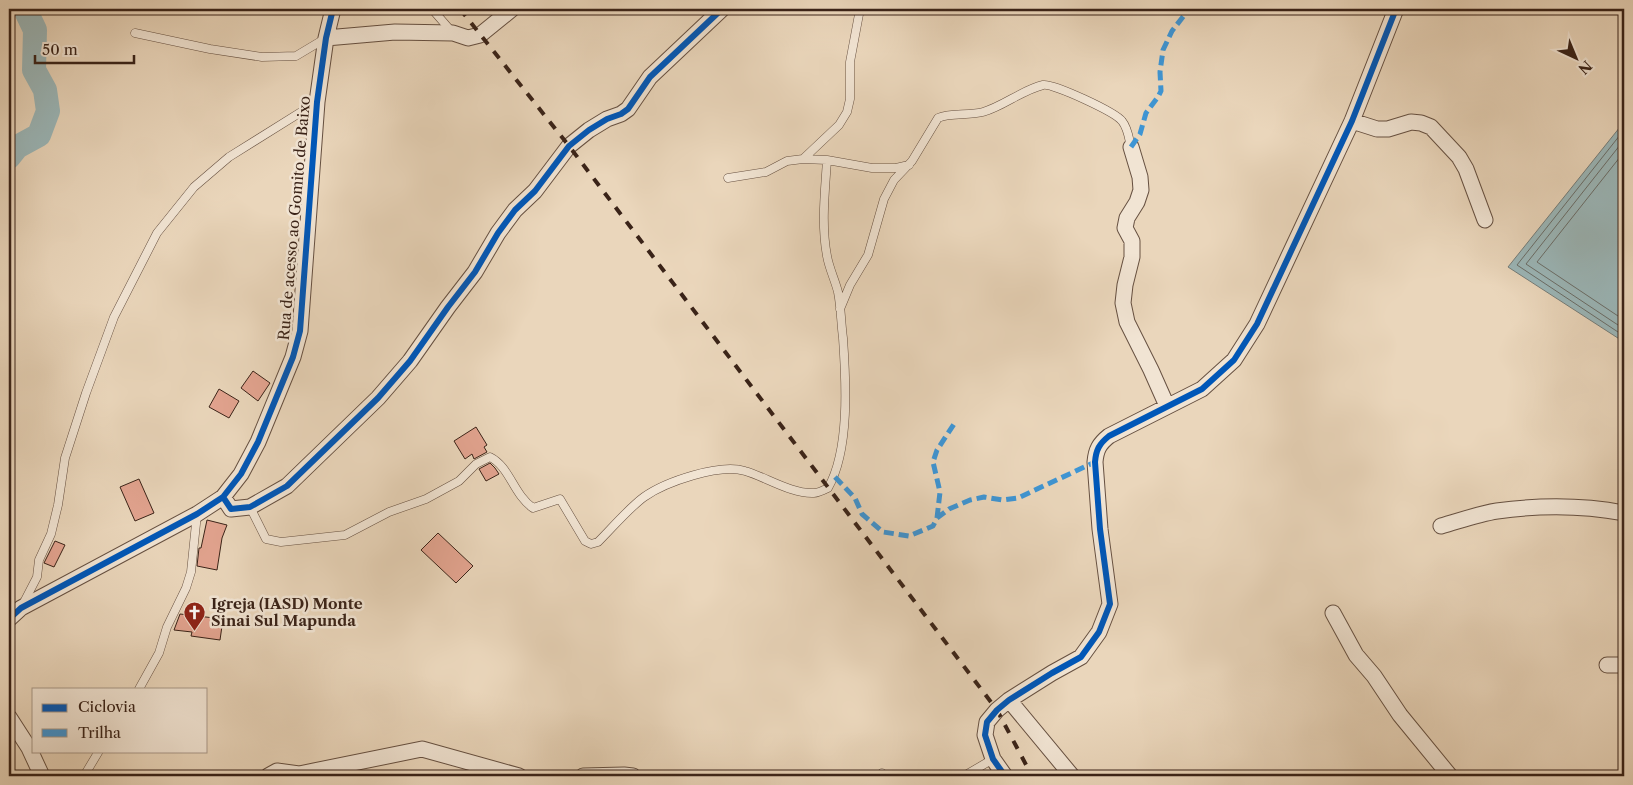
<svg xmlns="http://www.w3.org/2000/svg" width="1633" height="785" font-family="'Libre Caslon Text',serif">
<style>
.water{fill:#9bb7b9;stroke:#747c79}
.lines{fill:none;stroke-linecap:round;stroke-linejoin:round}
.shore{stroke:#6a6d68;stroke-width:1}
.river{stroke:#9bb7b9;stroke-width:24}
.building{fill:#e3a490;stroke:#3a2318}
.lane-casing{stroke:#665041;stroke-width:9}
.street-casing{stroke:#665041;stroke-width:17}
.lane{stroke:#f1e4d3;stroke-width:8}
.street{stroke:#f1e4d3;stroke-width:15}
.rail{stroke:#3a2318;stroke-width:4;stroke-dasharray:9 9;stroke-linecap:butt}
.quiet{stroke:#3e95d4;stroke-width:5;stroke-dasharray:10 5;stroke-linecap:butt}
.cycleway-casing{stroke:#f1e4d3;stroke-width:9}
.cycleway{stroke:#0057b8;stroke-width:6}
.labels{text-anchor:middle;dominant-baseline:central;stroke-width:5;stroke-linejoin:round;paint-order:stroke}
.street-label{font-size:15px;fill:#3a2318;stroke:#f1e4d3}
.poi-label{font-size:15px;font-weight:bold;fill:#3a2318;stroke:#f1e4d3;text-anchor:start}
</style>
<rect width="100%" height="100%" fill="#ead6bb"/>
<filter id="stains"><feTurbulence type="fractalNoise" baseFrequency=".004" numOctaves="4"/><feColorMatrix values="0 0 0 0 .2 0 0 0 0 .09 0 0 0 0 .02 0 0 0 .5 -.17"/></filter>
<radialGradient id="worn" r=".72"><stop offset=".6" stop-color="#630" stop-opacity="0"/><stop offset="1" stop-color="#630" stop-opacity=".3"/></radialGradient>
<path class="water" d="M 1624,122 L 1624,342 L 1508,267 Z"/>
<g class="lines">
<path class="shore" d="M 1624,130 L 1517,265 L 1624,336
M 1624,140 L 1526,264 L 1624,329
M 1624,152 L 1537,262 L 1624,320"/>
<path class="river" d="M 9,157 L 17,147 L 39,135 L 48,111 L 45,90 L 34,70 L 35,30 L 25,9"/>
</g>
<path class="building" d="M 253,371 L 270,383 L 258,401 L 241,388 Z
M 219,389 L 239,401 L 229,418 L 209,407 Z
M 476,427 L 487,445 L 484,447 L 487,452 L 474,459 L 472,454 L 465,459 L 454,441 Z
M 490,463 L 495,468 L 499,474 L 486,481 L 479,469 Z
M 139,479 L 154,513 L 135,521 L 120,487 Z
M 207,520 L 227,525 L 222,538 L 217,570 L 197,566 L 199,548 L 201,548 Z
M 438,533 L 473,566 L 456,583 L 421,550 Z
M 55,541 L 65,545 L 54,567 L 44,563 Z
M 180,614 L 223,619 L 220,640 L 191,636 L 192,632 L 174,630 Z"/>
<g class="lines">
<defs>
<path id="lane" d="M 432,9 L 452,32
M 135,33 L 210,49 L 262,57 L 296,56 L 326,38
M 803,159 L 839,125 L 847,112 L 850,99 L 850,62 L 860,9
M 728,178 L 766,172 L 787,161 L 803,159 L 827,160 L 872,168 L 896,168 L 909,165
M 840,309 L 850,285 L 868,255 L 884,199 L 894,180 L 912,161 L 938,118 C 951,112 968,116 983,112 C 1004,106 1022,90 1043,85 C 1053,83 1115,112 1122,121 C 1128,128 1129,139 1131,147
M 250,507 L 266,539 L 281,542 L 345,535 L 389,512 L 426,499 L 459,481 L 476,464 L 490,457 C 510,467 513,494 533,508 L 560,499 L 585,541 L 591,544 L 598,542 C 612,528 629,508 644,497 C 665,482 720,463 745,471 C 766,477 791,494 814,493 C 818,493 824,490 828,488 C 850,450 846,381 843,338 C 841,323 841,307 838,292 C 835,280 829,268 827,256 C 821,224 825,192 827,160
M 23,604 L 37,577 L 39,560 L 51,534 L 58,505 L 65,458 L 86,393 L 114,317 L 157,233 L 194,187 L 229,157 L 317,102
M 139,689 L 159,653 L 167,627 L 186,588 L 191,572 L 197,514
M 882,773 L 886,776
M 84,776 L 99,751
M 964,776 L 993,759"/>
<path id="street" d="M 326,38 L 395,32 L 453,33 L 468,38 L 480,35 L 512,9
M 1352,121 L 1377,129 L 1388,129 L 1411,122 L 1421,123 L 1431,127 L 1459,157 L 1466,169 L 1485,220
M 1131,147 L 1140,177 L 1141,190 L 1137,202 L 1127,218 L 1125,228 L 1132,241 L 1132,257 L 1125,285 L 1123,303 L 1127,322 L 1151,370 L 1167,406
M 223,497 L 231,509 L 250,507 L 287,486 L 378,398 L 410,361 L 448,307 L 475,272 L 498,233 L 515,210 L 535,191 L 569,146 L 589,130 L 607,119 L 621,114 L 628,109 L 650,77 L 722,9
M 1441,526 C 1459,521 1478,514 1497,511 C 1540,505 1582,505 1624,513
M 1333,613 L 1356,655 L 1374,676 L 1400,715 L 1450,776
M 9,619 L 21,608 L 197,514 L 223,497 L 241,474 L 258,442 L 293,357 L 300,331 L 317,102 L 326,38 L 333,9
M 1607,665 L 1624,665
M 1009,700 L 1072,776
M 9,717 L 29,748 L 42,776
M 268,776 L 277,771 L 299,774 L 422,749 L 519,776
M 583,776 L 624,775 L 633,776
M 1005,776 L 993,759 L 985,735 L 987,722 L 997,710 L 1009,700 L 1052,673 L 1081,657 L 1099,632 L 1110,604 L 1100,529 L 1095,462 C 1096,450 1099,444 1109,436 L 1202,389 L 1234,360 L 1257,324 L 1352,121 L 1396,9"/>
</defs>
<use href="#lane" class="lane-casing"/>
<use href="#street" class="street-casing"/>
<use href="#lane" class="lane"/>
<use href="#street" class="street"/>
<path class="rail" d="M 460,9 L 569,146 L 997,710 L 1032,776"/>
<path class="quiet" d="M 1131,147 L 1140,134 L 1146,113 L 1158,97 L 1161,91 L 1160,72 L 1163,50 L 1172,31 L 1189,9
M 835,477 L 855,498 L 862,514 L 883,532 L 909,536 L 933,526 L 937,518 L 949,509 L 970,500 L 984,497 L 1003,500 L 1018,498 L 1095,462
M 937,518 L 940,492 L 933,462 L 937,450 L 956,421"/>
<defs>
<path id="cycleway" d="M 223,497 L 231,509 L 250,507 L 287,486 L 378,398 L 410,361 L 448,307 L 475,272 L 498,233 L 515,210 L 535,191 L 569,146 L 589,130 L 607,119 L 621,114 L 628,109 L 650,77 L 722,9
M 9,619 L 21,608 L 197,514 L 223,497 L 241,474 L 258,442 L 293,357 L 300,331 L 317,102 L 326,38 L 333,9
M 1005,776 L 993,759 L 985,735 L 987,722 L 997,710 L 1009,700 L 1052,673 L 1081,657 L 1099,632 L 1110,604 L 1100,529 L 1095,462 C 1096,450 1099,444 1109,436 L 1202,389 L 1234,360 L 1257,324 L 1352,121 L 1396,9"/>
</defs>
<use href="#cycleway" class="cycleway-casing"/>
<use href="#cycleway" class="cycleway"/>
</g>
<defs>
<symbol id="church-pin" viewBox="-11 -11 22 30"><path d="M0 17L-7.5 6A9.5 9.5 0 1 1 7.5 6Z" fill="#8f2418" stroke="#f1e4d3"/><path d="M-1.2-6h2.4v3.5h3.3v2.4h-3.3V6h-2.4V-.1h-3.3v-2.4h3.3Z" fill="#fff"/></symbol>
</defs>
<g fill-rule="evenodd">
<use href="#church-pin" x="182" y="600" width="25" height="34"/>
</g>
<g class="labels">
<g class="street-label">
<text transform="translate(294 218) rotate(-85)">Rua de acesso ao Gomito de Baixo</text>
</g>
<g class="poi-label">
<text x="211" y="603">Igreja (IASD) Monte<tspan x="211" dy="17">Sinai Sul Mapunda</tspan></text>
</g>
</g>
<rect width="1633" height="785" fill="none" stroke="#ead6bb" stroke-width="30"/>
<rect x="10" y="10" width="1613" height="765" fill="none" stroke="#3a2318" stroke-width="2.5"/>
<rect x="15" y="15" width="1603" height="755" fill="none" stroke="#3a2318"/>
<rect x="32" y="688" width="175" height="65" fill="#f1e4d3" stroke="#a89788"/>
<rect x="42" y="704" width="25" height="8" fill="#0057b8" stroke="#a89788"/>
<text x="78" y="712" font-size="15" fill="#3a2318">Ciclovia</text>
<rect x="42" y="729" width="25" height="8" fill="#3e95d4" stroke="#a89788"/>
<text x="78" y="738" font-size="15" fill="#3a2318">Trilha</text>
<g transform="translate(1576 58) rotate(136)" stroke="#f1e4d3" stroke-width="4" paint-order="stroke">
<path d="M0-4L9 19L0 12L-9 19Z" fill="#3a2318"/>
<text y="-8" font-size="14" font-weight="bold" text-anchor="middle" fill="#3a2318">N</text>
</g>
<path d="M35 55v8h99v-8" fill="none" stroke="#3a2318" stroke-width="2.5"/>
<text x="42" y="55" font-size="15" fill="#3a2318" stroke="#f1e4d3" stroke-width="4" paint-order="stroke">50 m</text>
<rect width="100%" height="100%" filter="url(#stains)"/>
<rect width="100%" height="100%" fill="url(#worn)"/>
</svg>
